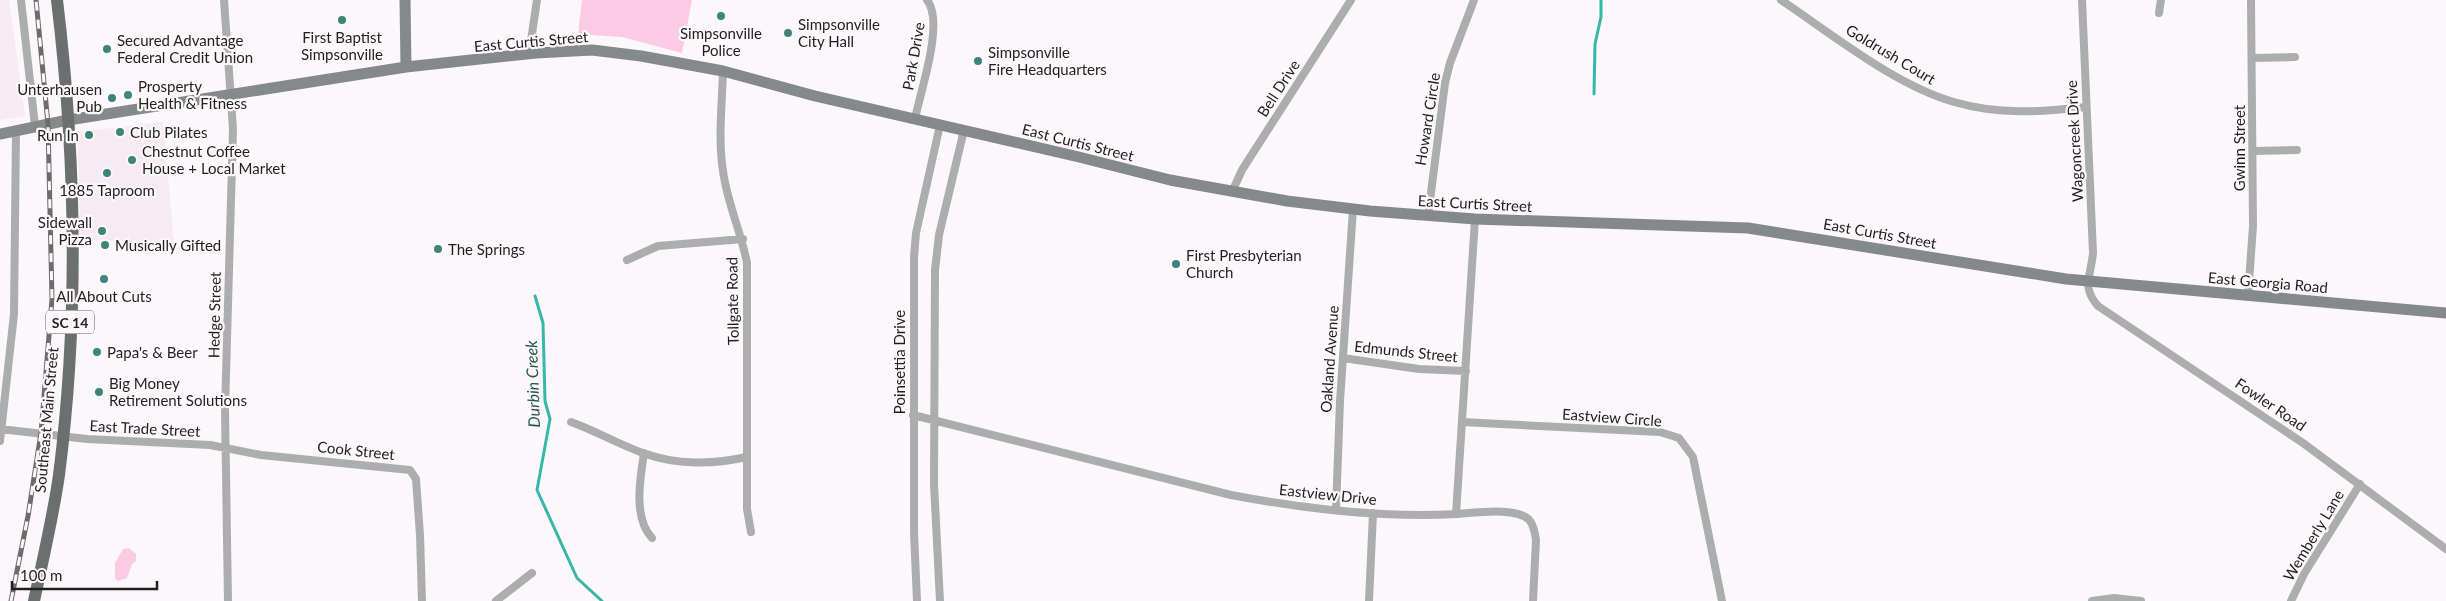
<svg xmlns="http://www.w3.org/2000/svg" width="2446" height="601" font-family="Lato,sans-serif">
<style>
.built{fill:#f7eaf1}
.green{fill:#fbcae7}
.lines{fill:none;stroke-linecap:round;stroke-linejoin:round}
.stream{stroke:#36b7aa;stroke-width:3}
.street{stroke:#abaead;stroke-width:8}
.secondary{stroke:#858989;stroke-width:11}
.primary{stroke:#6b706f;stroke-width:12}
.rail-casing{stroke:#6e6b6c;stroke-width:5}
.rail{stroke:#fcf7fa;stroke-width:3;stroke-dasharray:9;stroke-linecap:butt}
.poi-dot{fill:#3e847c;stroke:#fcf7fa;stroke-width:2}
.labels{text-anchor:middle;dominant-baseline:central;stroke-width:4.5;stroke-linejoin:round;paint-order:stroke}
.shield{fill:#fcf7fa;stroke:#625f61;stroke-width:1}
.shield-label{font-size:14px;font-weight:bold;fill:#201e1f}
.poi-label{font-size:15px;fill:#201e1f;stroke:#fcf7fa;text-anchor:start}
.street-label{font-size:15px;fill:#201e1f;stroke:#fcf7fa}
.water-label{font-size:16px;font-style:italic;fill:#20544e;stroke:#fcf7fa}
</style>
<rect width="100%" height="100%" fill="#fcf7fa"/>
<path class="built" d="M 0,0 L 9,0 L 25,116 L 0,120 Z
M 163,122 L 175,254 L 135,254 L 135,241 L 80,240 L 78,132 Z"/>
<path class="green" d="M 582,0 L 692,0 L 682,53 L 622,37 L 578,34 Z
M 129,548 L 136,554 L 136,561 L 132,564 L 127,578 L 118,581 L 115,579 L 115,563 L 123,549 Z"/>
<g class="lines">
<path class="stream" d="M 1594,94 L 1595,44 L 1601,17 L 1601,0
M 535,296 L 543,323 L 545,401 L 550,419 L 537,490 L 577,578 L 602,601"/>
<path class="street" d="M 21,0 L 35,126
M 224,0 L 233,129 L 225,410 L 228,601
M 1781,0 C 1833,35 1895,85 1954,102 C 1998,115 2042,112 2086,107
M 2082,0 L 2093,253 C 2091,276 2081,287 2098,306 L 2303,443 L 2446,549
M 2159,13 L 2161,0
M 529,54 L 537,0
M 2253,58 L 2295,57
M 723,71 C 722,104 718,139 723,171 C 727,202 741,232 747,263 L 747,509 L 751,532
M 915,119 C 920,92 945,22 927,0
M 2253,151 L 2297,150
M 1232,192 L 1242,170 L 1351,0
M 1428,216 L 1445,83 L 1450,63 L 1474,0
M 627,260 L 658,246 L 743,239
M 2248,296 L 2253,226 L 2251,0
M 1343,358 L 1419,369 L 1466,371
M 913,415 L 1231,495 C 1305,509 1381,518 1456,514 L 1475,219
M 571,422 C 596,431 618,444 643,453 C 676,465 713,465 746,457
M 1462,422 L 1660,432 L 1679,438 L 1693,457 L 1722,601
M 0,429 L 87,439 L 210,445 L 261,455 L 410,470 L 416,479 L 420,535 L 422,601
M 0,441 L 14,314 L 16,131
M 644,453 C 640,479 633,518 652,538
M 1336,510 L 1340,401 L 1353,209
M 1456,514 C 1473,513 1519,506 1530,521 C 1534,526 1535,533 1536,540 L 1533,601
M 496,601 L 532,573
M 917,601 L 914,533 L 914,257 L 916,233 L 940,125
M 940,601 L 934,484 L 935,270 L 939,235 L 964,130
M 1369,601 L 1373,513
M 2092,601 L 2114,598 L 2141,601
M 2291,601 L 2304,574 L 2360,484"/>
<path class="secondary" d="M 405,0 L 406,67
M 0,134 L 68,120 L 406,67 L 536,53 L 592,50 L 641,56 L 723,71 L 815,96 L 1079,157 L 1170,180 L 1287,201 L 1370,211 L 1475,219 L 1748,228 L 2066,279 L 2446,313"/>
<path class="primary" d="M 34,601 C 43,559 53,517 59,475 C 79,318 76,157 57,0"/>
<defs>
<path id="rail" d="M 11,601 L 28,516 L 41,433 L 52,299 L 48,124 L 36,0"/>
</defs>
<use href="#rail" class="rail-casing"/>
<use href="#rail" class="rail"/>
</g>
<g class="poi-dot">
<circle cx="721" cy="16" r="5"/>
<circle cx="342" cy="20" r="5"/>
<circle cx="788" cy="33" r="5"/>
<circle cx="107" cy="49" r="5"/>
<circle cx="978" cy="61" r="5"/>
<circle cx="128" cy="95" r="5"/>
<circle cx="112" cy="98" r="5"/>
<circle cx="120" cy="132" r="5"/>
<circle cx="89" cy="135" r="5"/>
<circle cx="132" cy="160" r="5"/>
<circle cx="107" cy="173" r="5"/>
<circle cx="102" cy="231" r="5"/>
<circle cx="105" cy="245" r="5"/>
<circle cx="438" cy="249" r="5"/>
<circle cx="1176" cy="264" r="5"/>
<circle cx="104" cy="279" r="5"/>
<circle cx="97" cy="352" r="5"/>
<circle cx="99" cy="392" r="5"/>
</g>
<g class="labels">
<rect class="shield" x="46" y="310.5" width="48" height="23" rx="4"/>
<g class="shield-label">
<text x="70" y="322">SC 14</text>
</g>
<g class="poi-label">
<text x="798" y="24">Simpsonville<tspan x="798" dy="17">City Hall</tspan></text>
<text x="721" y="33" text-anchor="middle">Simpsonville<tspan x="721" dy="17">Police</tspan></text>
<text x="342" y="37" text-anchor="middle">First Baptist<tspan x="342" dy="17">Simpsonville</tspan></text>
<text x="117" y="40">Secured Advantage<tspan x="117" dy="17">Federal Credit Union</tspan></text>
<text x="988" y="52">Simpsonville<tspan x="988" dy="17">Fire Headquarters</tspan></text>
<text x="138" y="86">Prosperty<tspan x="138" dy="17">Health &amp; Fitness</tspan></text>
<text x="102" y="89" text-anchor="end">Unterhausen<tspan x="102" dy="17">Pub</tspan></text>
<text x="130" y="132">Club Pilates</text>
<text x="79" y="135" text-anchor="end">Run In</text>
<text x="142" y="151">Chestnut Coffee<tspan x="142" dy="17">House + Local Market</tspan></text>
<text x="107" y="190" text-anchor="middle">1885 Taproom</text>
<text x="92" y="222" text-anchor="end">Sidewall<tspan x="92" dy="17">Pizza</tspan></text>
<text x="115" y="245">Musically Gifted</text>
<text x="448" y="249">The Springs</text>
<text x="1186" y="255">First Presbyterian<tspan x="1186" dy="17">Church</tspan></text>
<text x="104" y="296" text-anchor="middle">All About Cuts</text>
<text x="107" y="352">Papa's &amp; Beer</text>
<text x="109" y="383">Big Money<tspan x="109" dy="17">Retirement Solutions</tspan></text>
</g>
<g class="street-label">
<text transform="translate(531 41) rotate(-5)">East Curtis Street</text>
<text transform="translate(1891 54) rotate(31)">Goldrush Court</text>
<text transform="translate(913 56) rotate(-80)">Park Drive</text>
<text transform="translate(1278 88) rotate(-57)">Bell Drive</text>
<text transform="translate(1427 119) rotate(-81)">Howard Circle</text>
<text transform="translate(2074 141) rotate(-93)">Wagoncreek Drive</text>
<text transform="translate(1078 142) rotate(14)">East Curtis Street</text>
<text transform="translate(2239 148) rotate(-90)">Gwinn Street</text>
<text transform="translate(1475 203) rotate(3)">East Curtis Street</text>
<text transform="translate(1880 233) rotate(10)">East Curtis Street</text>
<text transform="translate(2268 282) rotate(5)">East Georgia Road</text>
<text transform="translate(732 301) rotate(-91)">Tollgate Road</text>
<text transform="translate(214 315) rotate(-89)">Hedge Street</text>
<text transform="translate(1406 351) rotate(6)">Edmunds Street</text>
<text transform="translate(1329 359) rotate(-86)">Oakland Avenue</text>
<text transform="translate(899 362) rotate(-90)">Poinsettia Drive</text>
<text transform="translate(2271 404) rotate(34)">Fowler Road</text>
<text transform="translate(1612 417) rotate(4)">Eastview Circle</text>
<text transform="translate(46 420) rotate(-85)">Southeast Main Street</text>
<text transform="translate(145 428) rotate(3)">East Trade Street</text>
<text transform="translate(356 450) rotate(6)">Cook Street</text>
<text transform="translate(1328 494) rotate(6)">Eastview Drive</text>
<text transform="translate(2313 535) rotate(-59)">Wemberly Lane</text>
</g>
<g class="water-label">
<text transform="translate(532 384) rotate(-92)">Durbin Creek</text>
</g>
</g>
<path d="M12 581v8h145v-8" fill="none" stroke="#201e1f" stroke-width="2.5"/>
<text x="20" y="581" font-size="15" fill="#201e1f" stroke="#fcf7fa" stroke-width="4" paint-order="stroke">100 m</text>
</svg>
